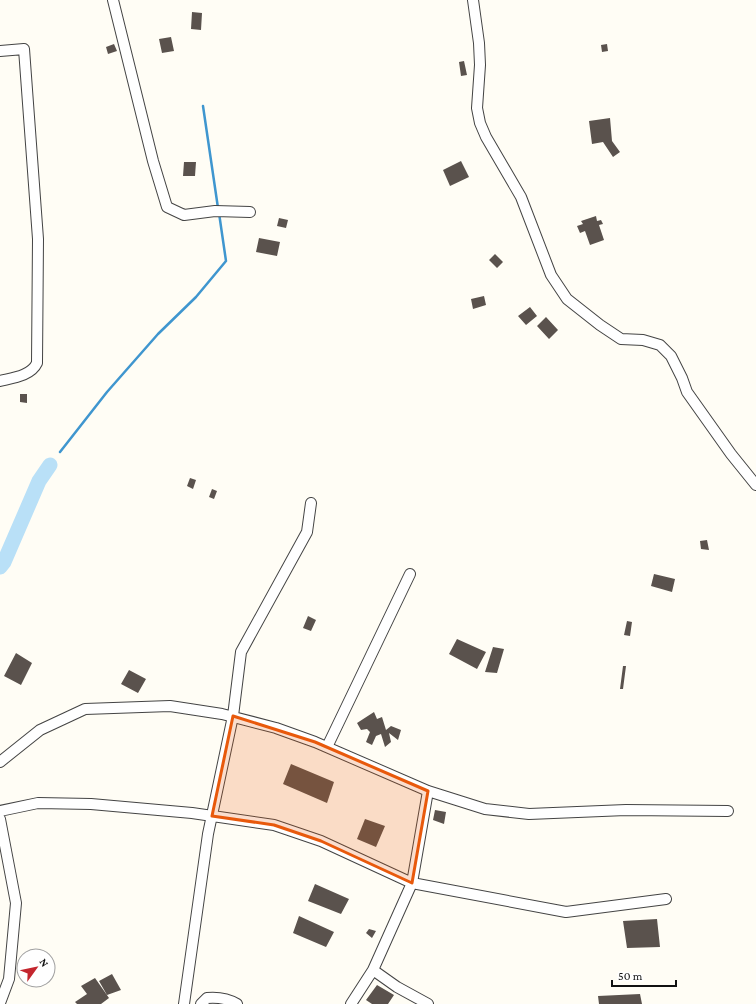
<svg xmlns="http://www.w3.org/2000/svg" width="756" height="1004" font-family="'Crimson Pro',serif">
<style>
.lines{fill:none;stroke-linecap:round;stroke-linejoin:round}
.stream{stroke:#3f96cf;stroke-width:2.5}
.river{stroke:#b9e0f7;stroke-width:15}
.building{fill:#5a524d}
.street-casing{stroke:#444;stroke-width:12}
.street{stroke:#fff;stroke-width:10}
.marked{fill:#e8590c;fill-opacity:0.2;stroke:#e8590c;stroke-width:3;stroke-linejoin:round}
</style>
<rect width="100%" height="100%" fill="#fffdf5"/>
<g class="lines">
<path class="stream" d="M 203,106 L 218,208
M 60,452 L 107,392 L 158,334 L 196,297 L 226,261 L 219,213"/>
<path class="river" d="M 0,567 L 4,562 L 39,481 L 50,465"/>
</g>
<path class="building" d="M 192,12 L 202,13 L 201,30 L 191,29 Z
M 171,37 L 174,51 L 162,53 L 159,39 Z
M 114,44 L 117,51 L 108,54 L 106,47 Z
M 607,44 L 608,51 L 602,52 L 601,45 Z
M 464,61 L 467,75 L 461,76 L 459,62 Z
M 610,118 L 612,141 L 620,152 L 613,157 L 603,142 L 592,144 L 589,121 Z
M 461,161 L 469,177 L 450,186 L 443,170 Z
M 184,162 L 196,162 L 195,176 L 183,176 Z
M 596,216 L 597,221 L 601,220 L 603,224 L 599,225 L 604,240 L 590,245 L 585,231 L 580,233 L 577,226 L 583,224 L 581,221 Z
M 279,218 L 288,220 L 286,228 L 277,226 Z
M 259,238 L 280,242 L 277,256 L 256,252 Z
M 495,254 L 503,262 L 497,268 L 489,260 Z
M 484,296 L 486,305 L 473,309 L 471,299 Z
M 530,307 L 537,316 L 526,325 L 518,316 Z
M 546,317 L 558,330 L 549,339 L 537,326 Z
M 20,394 L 27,394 L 27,403 L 20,402 Z
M 190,478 L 196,480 L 193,489 L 187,486 Z
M 212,489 L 217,491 L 214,499 L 209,497 Z
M 707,540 L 709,550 L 701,549 L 700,541 Z
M 654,574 L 675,579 L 672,592 L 651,586 Z
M 308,616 L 316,620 L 311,631 L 303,628 Z
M 627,621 L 632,622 L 630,636 L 624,635 Z
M 457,639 L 486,652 L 477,669 L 449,654 Z
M 493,647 L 504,649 L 497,673 L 485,672 Z
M 16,653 L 32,663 L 21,685 L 4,676 Z
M 623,666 L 626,666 L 623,689 L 620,689 Z
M 129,670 L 146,679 L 138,693 L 121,684 Z
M 374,712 L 377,719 L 382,717 L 386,730 L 391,726 L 401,730 L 398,740 L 389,733 L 391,742 L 385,747 L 381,734 L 376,736 L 372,745 L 366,742 L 370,732 L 367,729 L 361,730 L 357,723 Z
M 291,764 L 334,782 L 327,803 L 283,784 Z
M 435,810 L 446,812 L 444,824 L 433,820 Z
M 365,819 L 385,826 L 376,847 L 357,839 Z
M 315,884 L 349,899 L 341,914 L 308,901 Z
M 299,916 L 334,932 L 326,947 L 293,933 Z
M 657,919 L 660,947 L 627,948 L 623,921 Z
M 369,929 L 376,931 L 372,938 L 366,933 Z
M 112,974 L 121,990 L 107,995 L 99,981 Z
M 95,978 L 109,998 L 101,1004 L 77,1004 L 75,1002 L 87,994 L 81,986 Z
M 377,985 L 394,995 L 388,1004 L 372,1004 L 366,1000 Z
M 640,994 L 642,1004 L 599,1004 L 598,996 Z"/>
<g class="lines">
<defs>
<path id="street" d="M 113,0 L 153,161 L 167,207 L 184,215 L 215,211 L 250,212
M 473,0 L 479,43 L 480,65 L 477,108 L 480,123 L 486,137 L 521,197 L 551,275 L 567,299 L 600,325 L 621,339 L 643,340 L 660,345 L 671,356 L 682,378 L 687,392 L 731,454 L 756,485
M 0,51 L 24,49 L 38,239 L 37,363 C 31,376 12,378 0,381
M 327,747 L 410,574
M 0,762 L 40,730 L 85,709 L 170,706 L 222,714 L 276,728 L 315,742 L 428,791 L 485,809 L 529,814 L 626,810 L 728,811
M 0,811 L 38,803 L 91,804 L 192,813 L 274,825 L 321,841 L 412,883 L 566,912 L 666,899
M 0,819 L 16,903 L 9,979 L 0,1003
M 373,970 L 397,987 L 428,1004
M 184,1004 L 208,834 L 233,716 L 241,652 L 307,532 L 311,503
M 201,1004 L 207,998 C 218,997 227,998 237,1004
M 351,1004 L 373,970 L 412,883 L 428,791"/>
</defs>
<use href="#street" class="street-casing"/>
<use href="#street" class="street"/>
</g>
<path class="marked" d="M 233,716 L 315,742 L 428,791 L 412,883 L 321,841 L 274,825 L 212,816 Z"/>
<g transform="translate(36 968) rotate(57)"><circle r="19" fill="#ffffff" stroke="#a0a0a0"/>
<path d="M0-3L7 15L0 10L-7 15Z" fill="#c4262e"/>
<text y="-6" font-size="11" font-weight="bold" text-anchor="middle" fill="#111111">N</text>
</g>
<path d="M612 980v6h64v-6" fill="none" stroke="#111111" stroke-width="2"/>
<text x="618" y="980" font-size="12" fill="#111111" stroke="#ffffff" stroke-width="3" paint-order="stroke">50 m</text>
</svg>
